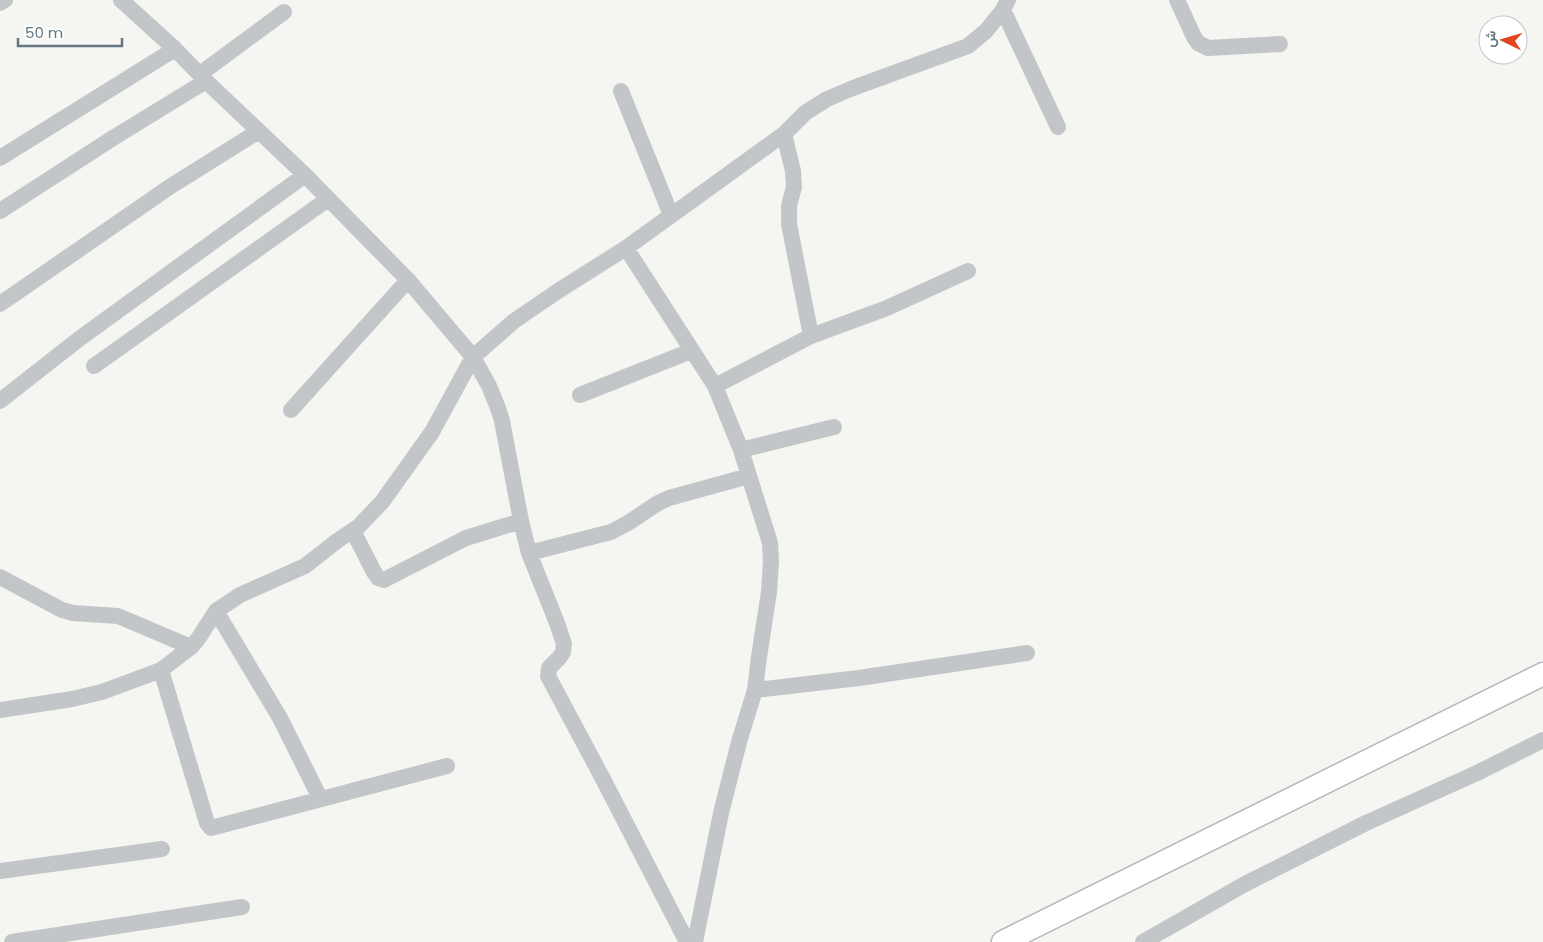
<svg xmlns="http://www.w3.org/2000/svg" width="1543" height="942" font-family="Poppins,Vazirmatn,sans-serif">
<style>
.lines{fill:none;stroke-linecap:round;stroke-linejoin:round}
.secondary-casing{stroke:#b4babe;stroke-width:25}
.street{stroke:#c2c6c9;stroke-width:16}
.secondary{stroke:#fff;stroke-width:22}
</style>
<rect width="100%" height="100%" fill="#f5f5f1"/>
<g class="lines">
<defs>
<path id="secondary" d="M 1003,942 L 1543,674"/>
</defs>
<use href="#secondary" class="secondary-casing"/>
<path class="street" d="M 121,0 L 175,49 L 206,81 L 305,175 L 408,280 L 473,357 L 489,386 L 498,408 L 502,421 L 521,521 L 529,553 L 557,623 L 564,644 L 563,652 L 559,658 L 549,668 L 548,676 L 603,779 L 687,942
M 1177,0 L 1194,37 L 1198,43 L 1208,48 L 1280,44
M 0,3 L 5,0
M 1003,10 L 1058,127
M 200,74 L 284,12
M 621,91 L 671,215
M 784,134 L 793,171 L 794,187 L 789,206 L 789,224 L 811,336
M 0,158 L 175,49
M 0,211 L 113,138 L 206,81
M 626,248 L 715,386 L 741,450 L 770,543 L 771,561 L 769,592 L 759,657 L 755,690 L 739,742 L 721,813 L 695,942
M 0,304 L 171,186 L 259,131
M 94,366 L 328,199
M 715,386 L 811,336 L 887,308 L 968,271
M 580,395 L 691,351
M 0,401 L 79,339 L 305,175
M 291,410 L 408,280
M 741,450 L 834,427
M 353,531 L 374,572 L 378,578 L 384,580 L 466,538 L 521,521
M 529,553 L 611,532 L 628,523 L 658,503 L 669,498 L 749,476
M 0,577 L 62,610 L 73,613 L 118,616 L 191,647
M 216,611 L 280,718 L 320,798
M 161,670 L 207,823 L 211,828 L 447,766
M 755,690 L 859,678 L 1027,653
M 0,710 L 72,699 L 102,692 L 161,670 L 191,647 L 198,639 L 216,611 L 240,595 L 305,566 L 337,541 L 359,526 L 382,502 L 432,432 L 473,357 L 514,321 L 558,291 L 626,248 L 712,186 L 784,134 L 805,113 L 827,99 L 853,88 L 968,46 L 986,31 L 1003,10 L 1008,0
M 0,871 L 162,849
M 12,942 L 242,907
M 1143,942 L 1245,884 L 1366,823 L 1477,773 L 1543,740"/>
<use href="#secondary" class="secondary"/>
</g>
<g transform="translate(1503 40) rotate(275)"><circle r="24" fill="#ffffff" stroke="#c1c8cd"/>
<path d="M0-4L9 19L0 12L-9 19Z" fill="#e54421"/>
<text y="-8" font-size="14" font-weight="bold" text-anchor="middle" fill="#637682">ش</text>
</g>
<path d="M18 38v8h104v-8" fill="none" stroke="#637682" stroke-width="2.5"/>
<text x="25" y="38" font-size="15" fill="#637682" stroke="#ffffff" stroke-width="4" paint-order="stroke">50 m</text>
</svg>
